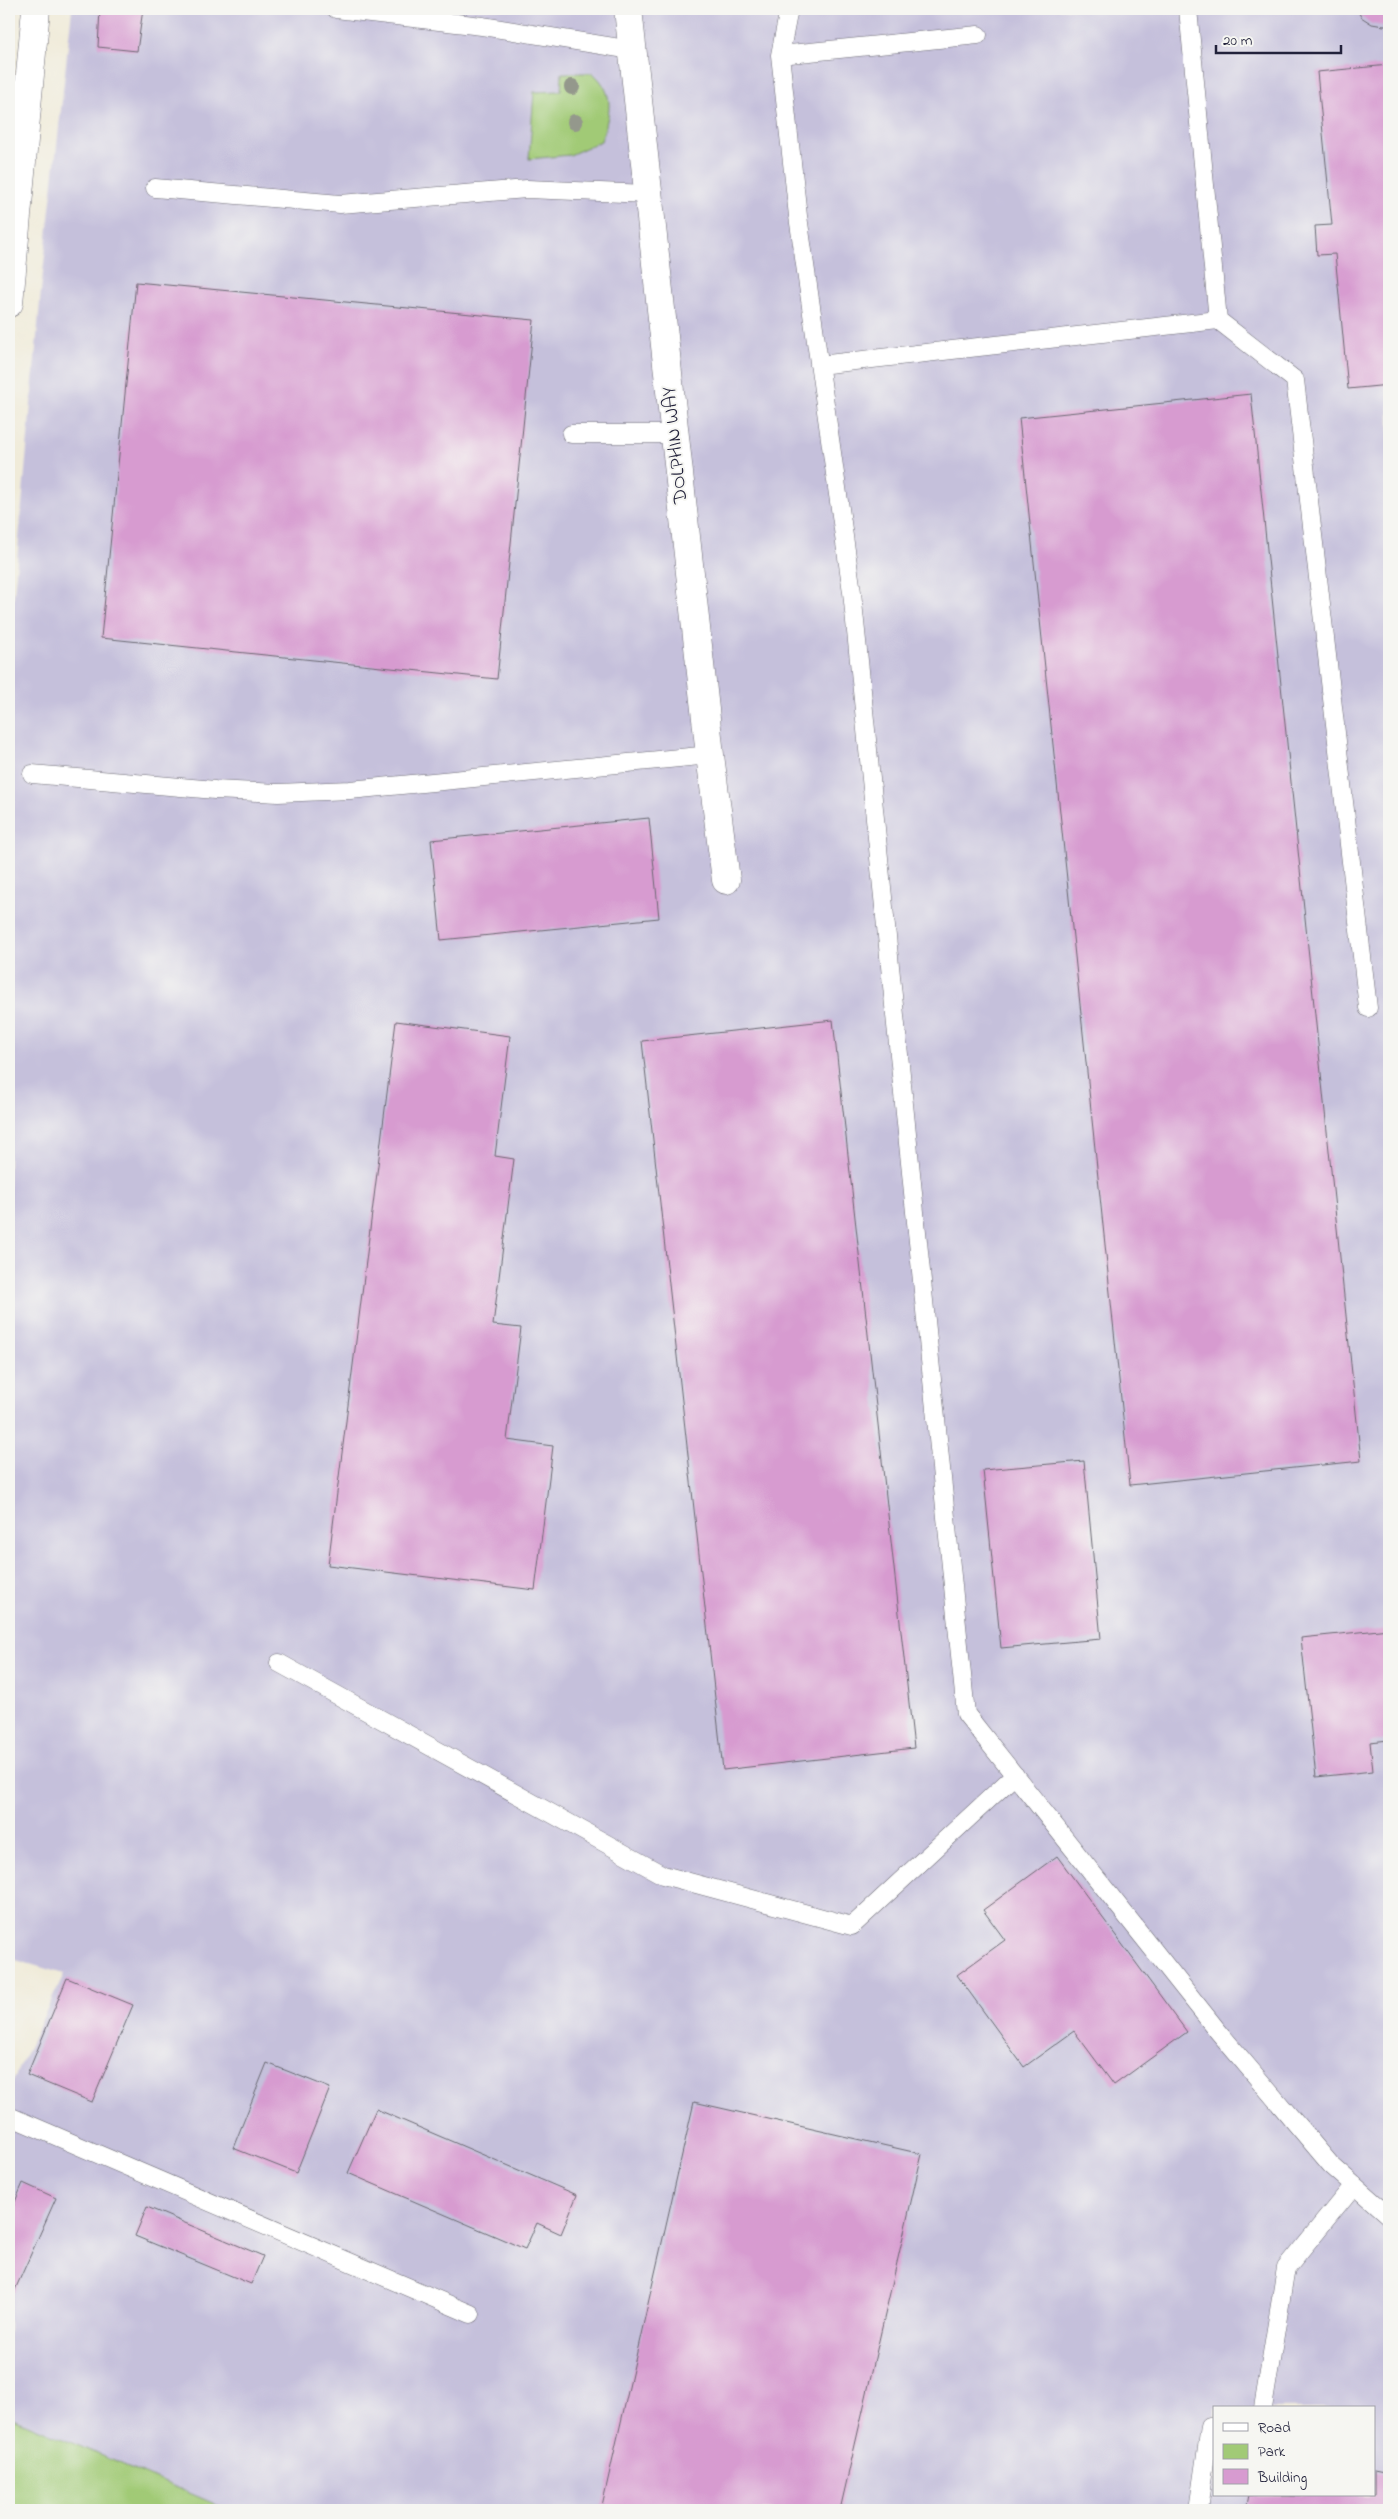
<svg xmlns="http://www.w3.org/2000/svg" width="1398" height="2519" font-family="'Indie Flower',sans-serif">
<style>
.industrial{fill:#c5c0db;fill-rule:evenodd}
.green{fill:#a1ca76;stroke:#627658}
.building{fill:#d79bd0}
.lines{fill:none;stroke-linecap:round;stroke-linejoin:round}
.service-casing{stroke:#6a6872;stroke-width:19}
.minor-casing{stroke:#6a6872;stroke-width:29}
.tertiary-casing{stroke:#6a6872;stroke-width:29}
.service{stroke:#fff;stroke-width:18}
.minor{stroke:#fff;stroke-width:28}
.tertiary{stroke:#fff;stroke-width:28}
.tree{fill:#94988c}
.labels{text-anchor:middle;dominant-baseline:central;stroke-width:4;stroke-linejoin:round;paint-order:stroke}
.street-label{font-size:20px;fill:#22223b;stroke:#f6f6f2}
</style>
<rect width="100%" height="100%" fill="#f6f6f2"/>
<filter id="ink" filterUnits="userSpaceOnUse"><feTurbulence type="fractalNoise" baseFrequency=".02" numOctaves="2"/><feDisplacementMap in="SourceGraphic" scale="10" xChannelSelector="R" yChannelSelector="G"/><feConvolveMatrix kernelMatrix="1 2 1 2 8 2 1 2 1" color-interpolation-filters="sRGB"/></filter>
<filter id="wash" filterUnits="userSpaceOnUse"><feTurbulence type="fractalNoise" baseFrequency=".0096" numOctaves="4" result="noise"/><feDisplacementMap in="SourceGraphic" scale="20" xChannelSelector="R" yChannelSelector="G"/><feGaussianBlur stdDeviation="1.12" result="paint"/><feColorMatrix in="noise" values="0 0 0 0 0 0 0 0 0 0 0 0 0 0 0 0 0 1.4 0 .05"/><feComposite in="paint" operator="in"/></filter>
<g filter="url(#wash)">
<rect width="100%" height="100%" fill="#f0ebd9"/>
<path class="industrial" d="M 72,9 L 1389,9 L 1389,2510 L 229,2510 L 9,2416 L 9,2089 L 64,1974 L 9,1958 L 9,651 L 41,291 ZM 1214,2408 L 1374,2408 L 1374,2495 L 1214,2495 Z"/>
<path class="green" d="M 562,73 L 593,73 C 616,94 610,113 601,141 L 570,155 L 529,159 L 534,92 L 561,91 Z
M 9,2416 L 229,2510 L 9,2510 Z"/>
<g id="blocks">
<path class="building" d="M 100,9 L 143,9 L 137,51 L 98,47 Z
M 1357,9 L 1389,9 L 1389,24 L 1384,26 L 1372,24 L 1361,17 Z
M 1389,65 L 1389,385 L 1348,389 L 1335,254 L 1317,255 L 1315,226 L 1332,225 L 1317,72 Z
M 136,282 L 534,320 L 497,679 L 101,638 Z
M 1251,394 L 1361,1461 L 1130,1485 L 1019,418 Z
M 649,818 L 659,918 L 441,940 L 431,840 Z
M 833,1020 L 914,1748 L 723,1770 L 642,1041 Z
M 396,1021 L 510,1036 L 495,1156 L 514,1159 L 493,1325 L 521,1328 L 507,1440 L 553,1446 L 535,1590 L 328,1565 Z
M 1084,1461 L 1101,1639 L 1001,1648 L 983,1470 Z
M 1389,1629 L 1389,1740 L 1370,1742 L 1373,1771 L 1316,1777 L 1301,1638 Z
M 1057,1856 L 1187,2032 L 1114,2085 L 1074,2031 L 1024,2067 L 957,1975 L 1005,1940 L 983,1910 Z
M 67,1978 L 133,2005 L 92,2102 L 27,2075 Z
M 267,2063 L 330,2088 L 296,2173 L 233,2148 Z
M 694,2102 L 922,2154 L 840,2510 L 601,2510 Z
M 376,2109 L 577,2195 L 561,2234 L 537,2223 L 525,2249 L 348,2173 Z
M 23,2183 L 56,2198 L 14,2292 L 9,2290 L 9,2216 Z
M 147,2207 L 263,2256 L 251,2284 L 135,2236 Z
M 1374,2471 L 1389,2474 L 1389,2510 L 1246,2510 L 1249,2495 L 1374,2495 Z"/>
</g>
</g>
<g filter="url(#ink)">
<use href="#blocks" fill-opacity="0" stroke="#6a6872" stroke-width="1"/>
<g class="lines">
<defs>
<path id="service" d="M 336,9 L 482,26 L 632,50
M 789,9 L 780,55 L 978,35
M 780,55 L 798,216 L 852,592 L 966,1714 L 1217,2030 L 1331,2165 L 1389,2216
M 155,188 L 340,204 L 527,189 L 648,194
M 1218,320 L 1295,380 L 1368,1008
M 819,365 L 1218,320 L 1188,9
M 571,434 L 675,434
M 32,774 L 215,790 L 278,793 L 350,790 L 710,755
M 279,1663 L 663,1875 L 852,1926 L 1015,1775
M 9,2116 L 471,2314
M 1263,2408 L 1286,2268 L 1354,2185
M 1198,2510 L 1210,2426 L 1214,2425"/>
<path id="minor" d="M 628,9 L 710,755 L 726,880"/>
<path id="tertiary" d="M 9,303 L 36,9"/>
</defs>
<use href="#service" class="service-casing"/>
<use href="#minor" class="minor-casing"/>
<use href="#tertiary" class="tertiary-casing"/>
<use href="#service" class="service"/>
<use href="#minor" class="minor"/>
<use href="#tertiary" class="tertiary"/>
</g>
<g class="tree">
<circle cx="572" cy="87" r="8"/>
<circle cx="575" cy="122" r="8"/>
</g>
</g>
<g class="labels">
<g class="street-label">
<text transform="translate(676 445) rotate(-96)">DOLPHIN WAY</text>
</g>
</g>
<rect width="1398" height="2519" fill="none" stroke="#f6f6f2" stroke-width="30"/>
<rect x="1213" y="2406" width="162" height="90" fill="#f6f6f2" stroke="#a1a1a9"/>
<rect x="1223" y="2423" width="25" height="8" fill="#ffffff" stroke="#a1a1a9"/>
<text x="1258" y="2432" font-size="15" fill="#22223b">Road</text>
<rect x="1223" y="2444" width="25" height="15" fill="#a1ca76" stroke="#a1a1a9"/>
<text x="1258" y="2456" font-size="15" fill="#22223b">Park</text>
<rect x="1223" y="2469" width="25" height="15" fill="#d79bd0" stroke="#a1a1a9"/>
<text x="1258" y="2482" font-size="15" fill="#22223b">Building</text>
<path d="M1216 45v8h125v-8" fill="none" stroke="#22223b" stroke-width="2.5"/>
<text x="1223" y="45" font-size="15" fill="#22223b" stroke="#f6f6f2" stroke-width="4" paint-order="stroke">20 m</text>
</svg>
